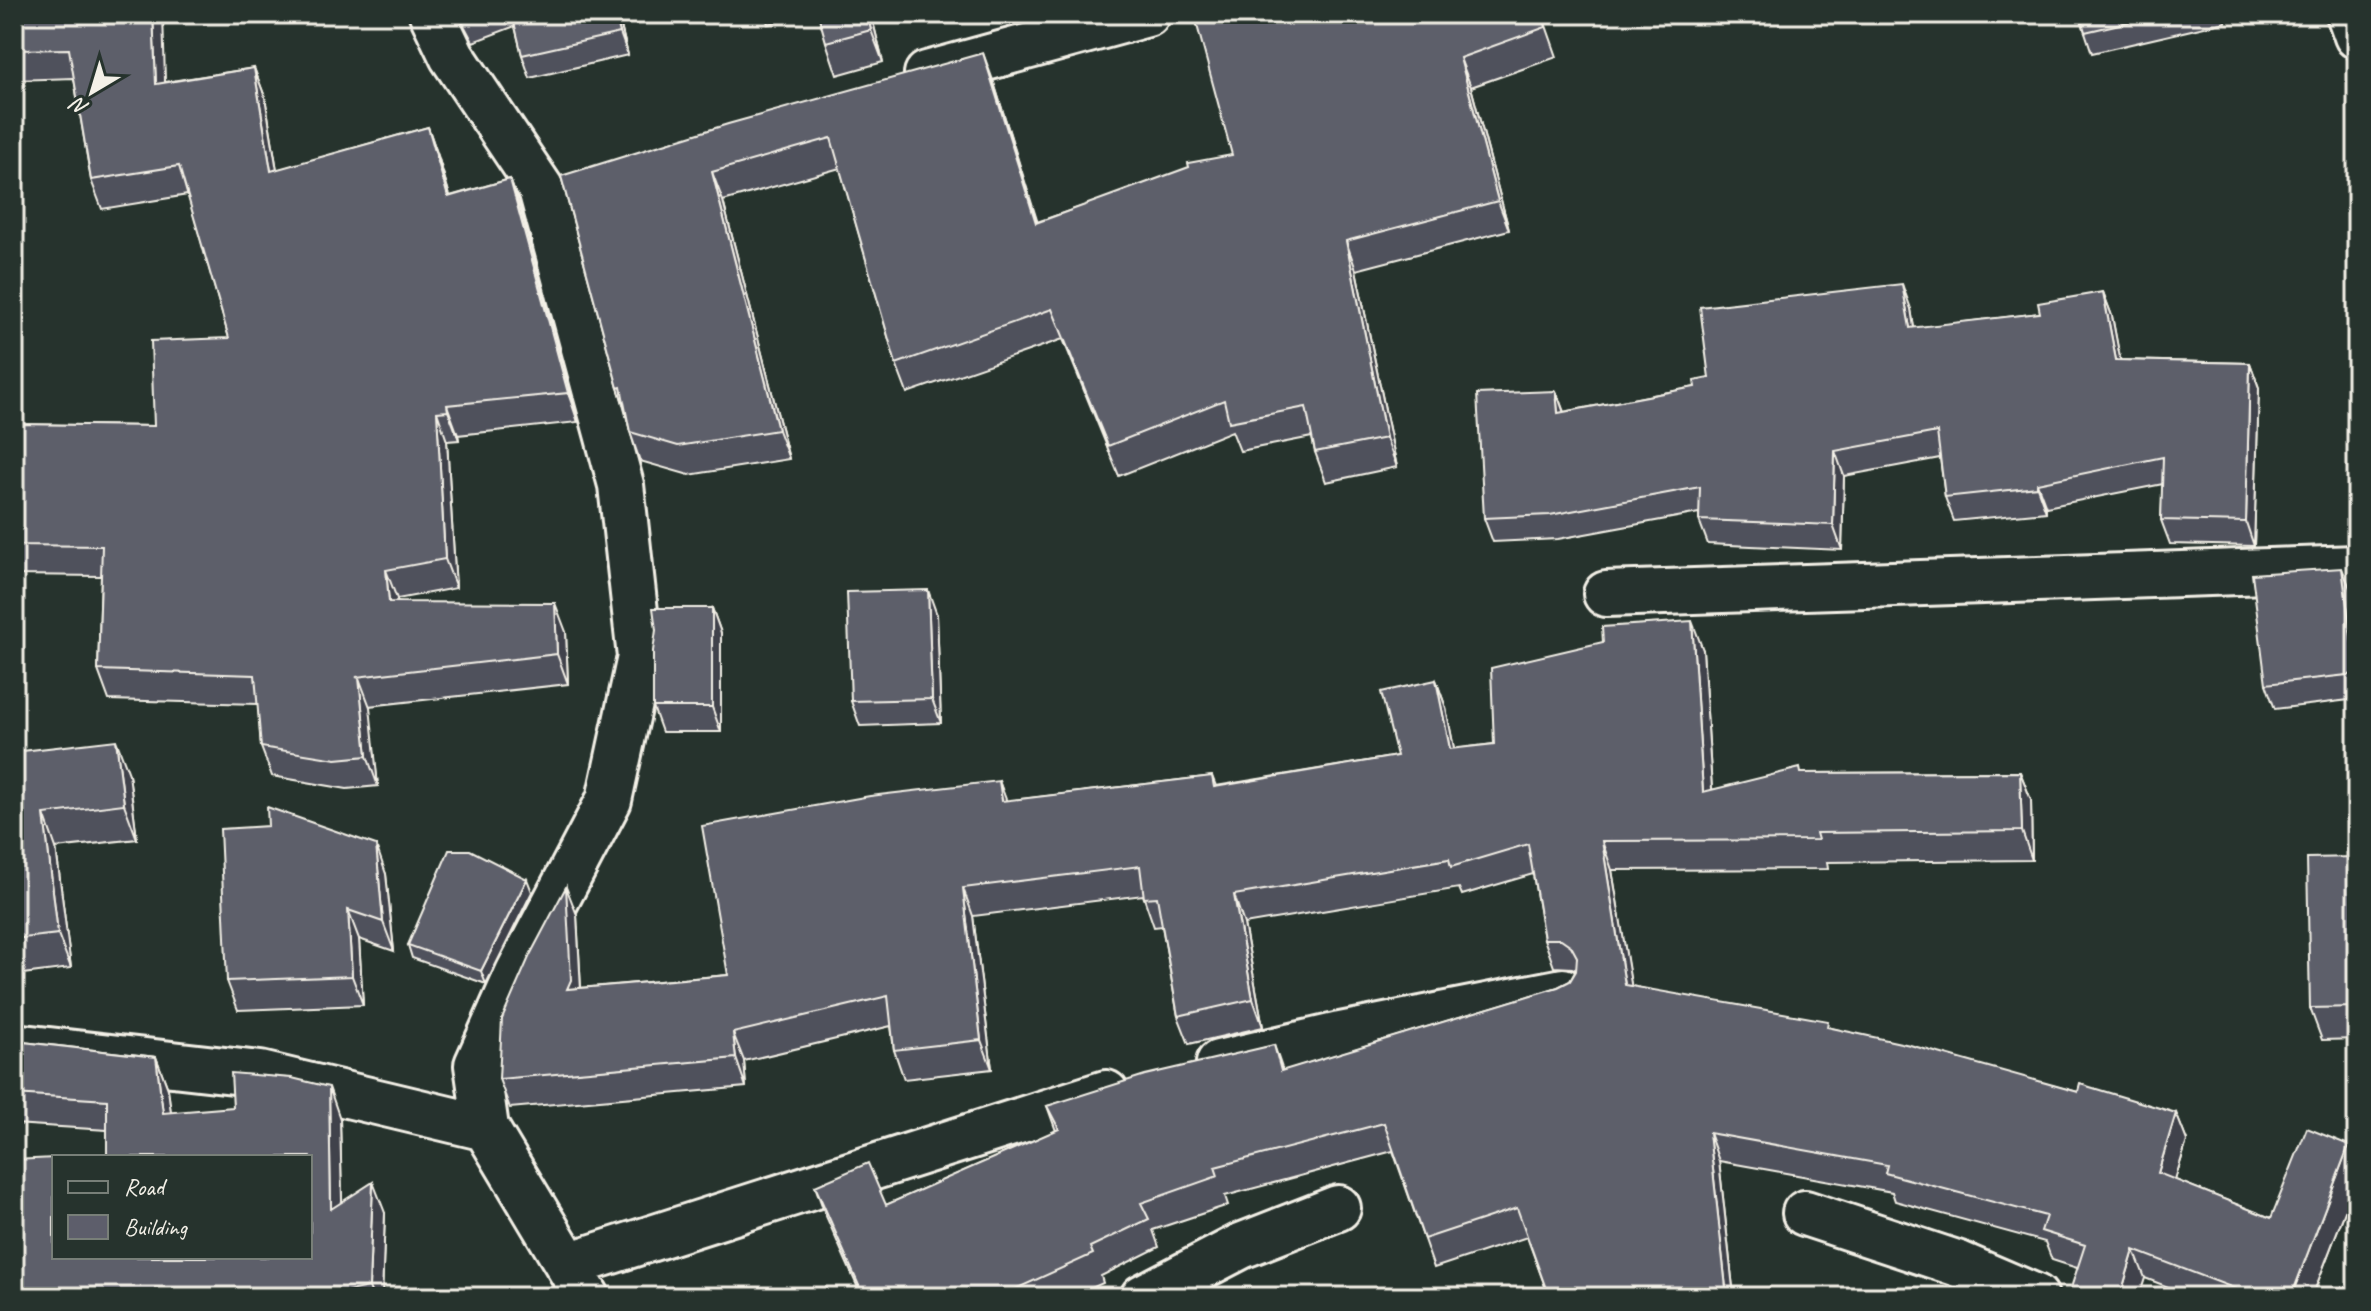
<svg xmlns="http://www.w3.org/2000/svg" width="2371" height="1311" font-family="Caveat,sans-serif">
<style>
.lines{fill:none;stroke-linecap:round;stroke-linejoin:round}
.minor-casing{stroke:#f4f1e8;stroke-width:50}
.minor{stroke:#26332d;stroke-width:44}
.wall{fill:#50515c;stroke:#f4f1e8;stroke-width:2}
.shaded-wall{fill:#41424b;stroke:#f4f1e8;stroke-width:2}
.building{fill:#5d5e6b;stroke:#f4f1e8;stroke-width:2}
</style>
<rect width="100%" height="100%" fill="#26332d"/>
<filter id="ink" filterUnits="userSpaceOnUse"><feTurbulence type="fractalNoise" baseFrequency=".0125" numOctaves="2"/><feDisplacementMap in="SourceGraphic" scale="16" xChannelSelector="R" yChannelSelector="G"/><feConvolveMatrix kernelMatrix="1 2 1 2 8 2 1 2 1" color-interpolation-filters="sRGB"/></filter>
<g filter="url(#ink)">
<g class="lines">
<defs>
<path id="minor" d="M 432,14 L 452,56 L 541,189 L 621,485 L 640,657 L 609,800 L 518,973 L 477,1065 L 486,1128 L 587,1297
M 2349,14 L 2357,36
M 927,74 L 1147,14
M 1606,594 L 2357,568
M 14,1046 L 260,1074 L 486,1128
M 1219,1063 L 1340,1035 L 1563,991
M 1805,1213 L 1959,1264 L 2036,1297
M 568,1265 L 1106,1093
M 1143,1297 L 1241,1246 L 1338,1208"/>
</defs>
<use href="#minor" class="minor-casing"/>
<use href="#minor" class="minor"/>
</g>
<path class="wall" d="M 14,14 L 165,82 L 254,68 L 265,97 L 277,170 L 428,127 L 438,156 L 450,196 L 510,179 L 520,208 L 578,422 L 458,435 L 459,440 L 447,441 L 456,588 L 397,599 L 397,602 L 566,632 L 568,684 L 369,706 L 378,786 L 347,789 L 272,776 L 261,747 L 258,704 L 109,700 L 98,670 L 101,576 L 14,575 L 14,424 L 154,426 L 229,338 L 188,195 L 102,209 L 91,180 L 74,78 L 14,80 Z
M 458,14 L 618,14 L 628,55 L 530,78 L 522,55 L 515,26 L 473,42 Z
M 765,14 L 811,14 L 768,24 Z
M 871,14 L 883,62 L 837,75 L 826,42 Z
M 1542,14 L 1557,57 L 1471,87 L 1509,230 L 1356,270 L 1397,467 L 1326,482 L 1315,452 L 1312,437 L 1240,451 L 1232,431 L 1119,476 L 1063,339 L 907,393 L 896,364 L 840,168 L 723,201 L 789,459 L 689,475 L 640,461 L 630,432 L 625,408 L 618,388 L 561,176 L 994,83 L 1037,222 L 1232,155 Z
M 2080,14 L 2224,14 L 2226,22 L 2092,53 L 2085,32 Z
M 2103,292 L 2112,316 L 2120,360 L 2250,363 L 2259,388 L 2254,546 L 2170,544 L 2161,520 L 2163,484 L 2046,507 L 2046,512 L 1954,521 L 1945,497 L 1940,458 L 1844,476 L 1842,550 L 1708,544 L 1699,520 L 1699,513 L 1558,539 L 1493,542 L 1484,518 L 1556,391 L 1564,412 L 1695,387 L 1709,378 L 1911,309 L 1914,328 L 2040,313 Z
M 2352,593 L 2357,637 L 2357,699 L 2275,709 L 2266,684 Z
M 712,608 L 721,633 L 721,732 L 662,732 L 653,707 Z
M 937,615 L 941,723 L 860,726 L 851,701 Z
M 1703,650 L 1712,790 L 1802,773 L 2020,772 L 2031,800 L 2032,860 L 1827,862 L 1828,869 L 1612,870 L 1631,986 L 1831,1028 L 2078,1092 L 2176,1113 L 2187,1141 L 2175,1180 L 2271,1218 L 2349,1145 L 2357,1165 L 2357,1180 L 2312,1297 L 2194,1297 L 2145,1278 L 2077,1268 L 2052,1260 L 2045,1242 L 1895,1201 L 1892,1192 L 1719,1161 L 1734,1297 L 1549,1297 L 1527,1237 L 1434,1268 L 1393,1151 L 1225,1196 L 1228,1205 L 1153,1230 L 1159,1247 L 1101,1276 L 1103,1283 L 1072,1297 L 862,1297 L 825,1214 L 815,1186 L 886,1205 L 1056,1131 L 1047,1106 L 1274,1045 L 1283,1071 L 1558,987 L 1570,981 L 1576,970 L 1572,968 L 1554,967 L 1544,939 L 1533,874 L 1462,895 L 1459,888 L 1244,924 L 1263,1027 L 1189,1044 L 1178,1016 L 1162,926 L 1154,927 L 1143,895 L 973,916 L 992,1069 L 904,1079 L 894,1050 L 891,1026 L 744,1061 L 746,1087 L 510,1108 L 499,1079 L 577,915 L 581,988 L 728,975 L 999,781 L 1006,801 L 1212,776 L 1216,786 L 1397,756 L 1436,680 L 1446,708 L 1454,749 L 1494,744 Z
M 14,752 L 129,774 L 137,839 L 56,848 L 71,968 L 14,975 Z
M 2357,857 L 2357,1039 L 2322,1040 L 2310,1008 Z
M 386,874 L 394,951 L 359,939 L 363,1005 L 238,1010 L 227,981 Z
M 532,892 L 486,984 L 412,958 L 408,945 Z
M 14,1041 L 156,1057 L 168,1089 L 171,1113 L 340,1119 L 342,1202 L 385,1213 L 382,1297 L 14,1297 L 107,1155 L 107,1130 L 14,1124 Z"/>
<path class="shaded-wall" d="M 153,14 L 163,14 L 166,113 L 156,84 Z
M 615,14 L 618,14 L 628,55 L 620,33 Z
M 867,14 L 871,14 L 883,62 L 871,30 Z
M 983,53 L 994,83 L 1047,252 L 1036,223 Z
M 1460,58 L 1471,87 L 1509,230 L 1498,201 Z
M 254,68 L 265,97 L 282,201 L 271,171 Z
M 428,127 L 438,156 L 459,226 L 448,197 Z
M 712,172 L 723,201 L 789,459 L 778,430 Z
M 510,179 L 520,208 L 578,422 L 568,393 Z
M 1346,241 L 1356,270 L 1397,467 L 1386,438 Z
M 1902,284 L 1911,309 L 1918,353 L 1910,328 Z
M 2103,292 L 2112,316 L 2125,384 L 2116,360 Z
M 2250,363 L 2259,388 L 2254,546 L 2246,522 Z
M 1556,391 L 1565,416 L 1558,413 Z
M 447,405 L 458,435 L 459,440 L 448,411 Z
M 437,412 L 447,441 L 456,588 L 445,559 Z
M 1835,451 L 1844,476 L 1842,550 L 1833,525 Z
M 2037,483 L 2046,507 L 2046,512 L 2037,487 Z
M 2342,568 L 2352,593 L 2357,637 L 2357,677 Z
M 386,570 L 397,599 L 400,632 L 389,602 Z
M 928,590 L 937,615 L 941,723 L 932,699 Z
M 555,603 L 566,632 L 568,684 L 557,654 Z
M 712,608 L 721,633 L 721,732 L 712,707 Z
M 1692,621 L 1703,650 L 1714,820 L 1703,792 Z
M 359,678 L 370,707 L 378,786 L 367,756 Z
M 1436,680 L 1446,708 L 1460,778 L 1450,749 Z
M 116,740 L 129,774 L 137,839 L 124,804 Z
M 2020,772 L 2031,800 L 2032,860 L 2022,831 Z
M 999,781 L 1010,810 L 1002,801 Z
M 44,814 L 56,848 L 71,968 L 58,934 Z
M 1602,841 L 1612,870 L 1636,1013 L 1625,985 Z
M 376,845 L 386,874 L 394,951 L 383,922 Z
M 527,879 L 532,892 L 486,984 L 481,971 Z
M 566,887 L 577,915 L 582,1009 L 567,989 Z
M 963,888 L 973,916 L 992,1069 L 981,1040 Z
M 1234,895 L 1244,924 L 1263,1027 L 1253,999 Z
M 348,910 L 359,939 L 363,1005 L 352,976 Z
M 733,1033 L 744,1061 L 746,1087 L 736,1058 Z
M 156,1057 L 168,1089 L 175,1145 L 163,1113 Z
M 329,1087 L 340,1119 L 343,1240 L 331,1209 Z
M 2176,1113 L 2187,1141 L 2168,1202 L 2158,1173 Z
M 1709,1133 L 1719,1161 L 1734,1297 L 1727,1297 Z
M 2349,1145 L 2357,1165 L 2357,1180 L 2312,1297 L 2291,1297 Z
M 373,1182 L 385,1213 L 382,1297 L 373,1297 L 369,1287 Z
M 2134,1250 L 2145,1278 L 2139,1297 L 2120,1297 Z"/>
<path class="building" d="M 14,14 L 153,14 L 156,84 L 254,68 L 271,171 L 428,127 L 448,197 L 510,179 L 568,393 L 447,405 L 448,411 L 437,412 L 445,559 L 386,570 L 389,602 L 555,603 L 557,654 L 356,677 L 359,678 L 367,756 L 336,759 L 261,747 L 255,675 L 98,670 L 102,546 L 14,545 L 14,424 L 154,426 L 151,341 L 229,338 L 179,166 L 91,180 L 69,49 L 14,50 Z
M 462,14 L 479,14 L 465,20 Z
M 512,14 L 615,14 L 620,33 L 522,55 Z
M 818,14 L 867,14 L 871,30 L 826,42 Z
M 1194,14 L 1542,14 L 1546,27 L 1460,58 L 1498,201 L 1346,241 L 1386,438 L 1315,452 L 1306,407 L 1229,422 L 1224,400 L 1108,446 L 1052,309 L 896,364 L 831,138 L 712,172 L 778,430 L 678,446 L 630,432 L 621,387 L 618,388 L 561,176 L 728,124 L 983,53 L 1036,223 L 1189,167 L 1188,163 L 1232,155 Z
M 2080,14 L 2163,14 L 2085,32 Z
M 1902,284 L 1910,328 L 2040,313 L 2038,303 L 2103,292 L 2116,360 L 2250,363 L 2246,522 L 2161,520 L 2163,457 L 2037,483 L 2037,487 L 1945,497 L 1937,432 L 1835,451 L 1833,525 L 1699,520 L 1700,487 L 1550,515 L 1484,518 L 1477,394 L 1556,391 L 1558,413 L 1695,387 L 1694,381 L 1709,378 L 1700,307 Z
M 2342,568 L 2356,674 L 2266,684 L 2252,574 Z
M 928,590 L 932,699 L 851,701 L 847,592 Z
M 653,608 L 712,608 L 712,707 L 653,707 L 653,651 L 656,630 Z
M 1692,621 L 1703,792 L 1800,768 L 1801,773 L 2020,772 L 2022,831 L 1816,833 L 1818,840 L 1602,841 L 1625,985 L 1828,1021 L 1827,1027 L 1910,1045 L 2078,1092 L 2080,1084 L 2176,1113 L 2158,1173 L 2271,1218 L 2307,1128 L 2349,1145 L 2291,1297 L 2257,1297 L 2134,1250 L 2120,1297 L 2068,1297 L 2085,1245 L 2041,1231 L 2046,1216 L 1885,1173 L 1887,1165 L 1709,1133 L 1727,1297 L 1549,1297 L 1517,1208 L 1424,1239 L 1384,1123 L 1215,1167 L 1218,1176 L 1141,1203 L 1149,1219 L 1090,1247 L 1093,1254 L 998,1297 L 864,1297 L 815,1186 L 868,1163 L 886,1205 L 1059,1129 L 1047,1106 L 1145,1075 L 1274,1045 L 1281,1071 L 1558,987 L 1570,981 L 1576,971 L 1577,957 L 1571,946 L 1561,939 L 1544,939 L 1528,844 L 1451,867 L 1449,859 L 1234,895 L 1253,999 L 1178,1016 L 1157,897 L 1144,898 L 1140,866 L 963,888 L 981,1040 L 894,1050 L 888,996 L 733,1033 L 736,1058 L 499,1079 L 502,1019 L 530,955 L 566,887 L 571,980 L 567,989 L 728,975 L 702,826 L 870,796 L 999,781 L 1002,801 L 1212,776 L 1214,787 L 1397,756 L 1381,692 L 1436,680 L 1450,749 L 1494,744 L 1491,668 L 1603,642 L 1602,627 Z
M 116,740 L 124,804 L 44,814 L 58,934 L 14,939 L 14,752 Z
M 267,807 L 376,845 L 383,922 L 348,910 L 352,976 L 227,981 L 220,829 L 268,826 Z
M 449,850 L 470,850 L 527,879 L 481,971 L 408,945 Z
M 2357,857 L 2357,1007 L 2310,1008 L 2307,858 Z
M 14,1041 L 156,1057 L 163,1113 L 233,1107 L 231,1073 L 292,1078 L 329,1087 L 331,1209 L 373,1182 L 369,1287 L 348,1291 L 347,1297 L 14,1297 L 14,1160 L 54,1158 L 54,1257 L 310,1257 L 310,1157 L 68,1157 L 107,1155 L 107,1100 L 14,1094 Z"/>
</g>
<rect width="2371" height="1311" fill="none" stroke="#26332d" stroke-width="48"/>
<rect x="24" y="24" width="2323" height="1263" fill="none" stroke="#f4f1e8" stroke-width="3" filter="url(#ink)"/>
<rect x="52" y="1155" width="260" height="104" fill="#26332d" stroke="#787f78" stroke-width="2"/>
<rect x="68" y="1181" width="40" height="12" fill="#26332d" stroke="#787f78" stroke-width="2"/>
<text x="124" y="1195" font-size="24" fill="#f4f1e8">Road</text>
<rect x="68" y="1215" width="40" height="24" fill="#5d5e6b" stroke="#787f78" stroke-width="2"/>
<text x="124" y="1235" font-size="24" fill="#f4f1e8">Building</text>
<g transform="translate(92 92) rotate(218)" stroke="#26332d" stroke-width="6" paint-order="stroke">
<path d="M0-6L14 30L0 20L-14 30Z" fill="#f4f1e8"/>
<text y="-12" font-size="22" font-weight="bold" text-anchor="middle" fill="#f4f1e8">N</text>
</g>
</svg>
